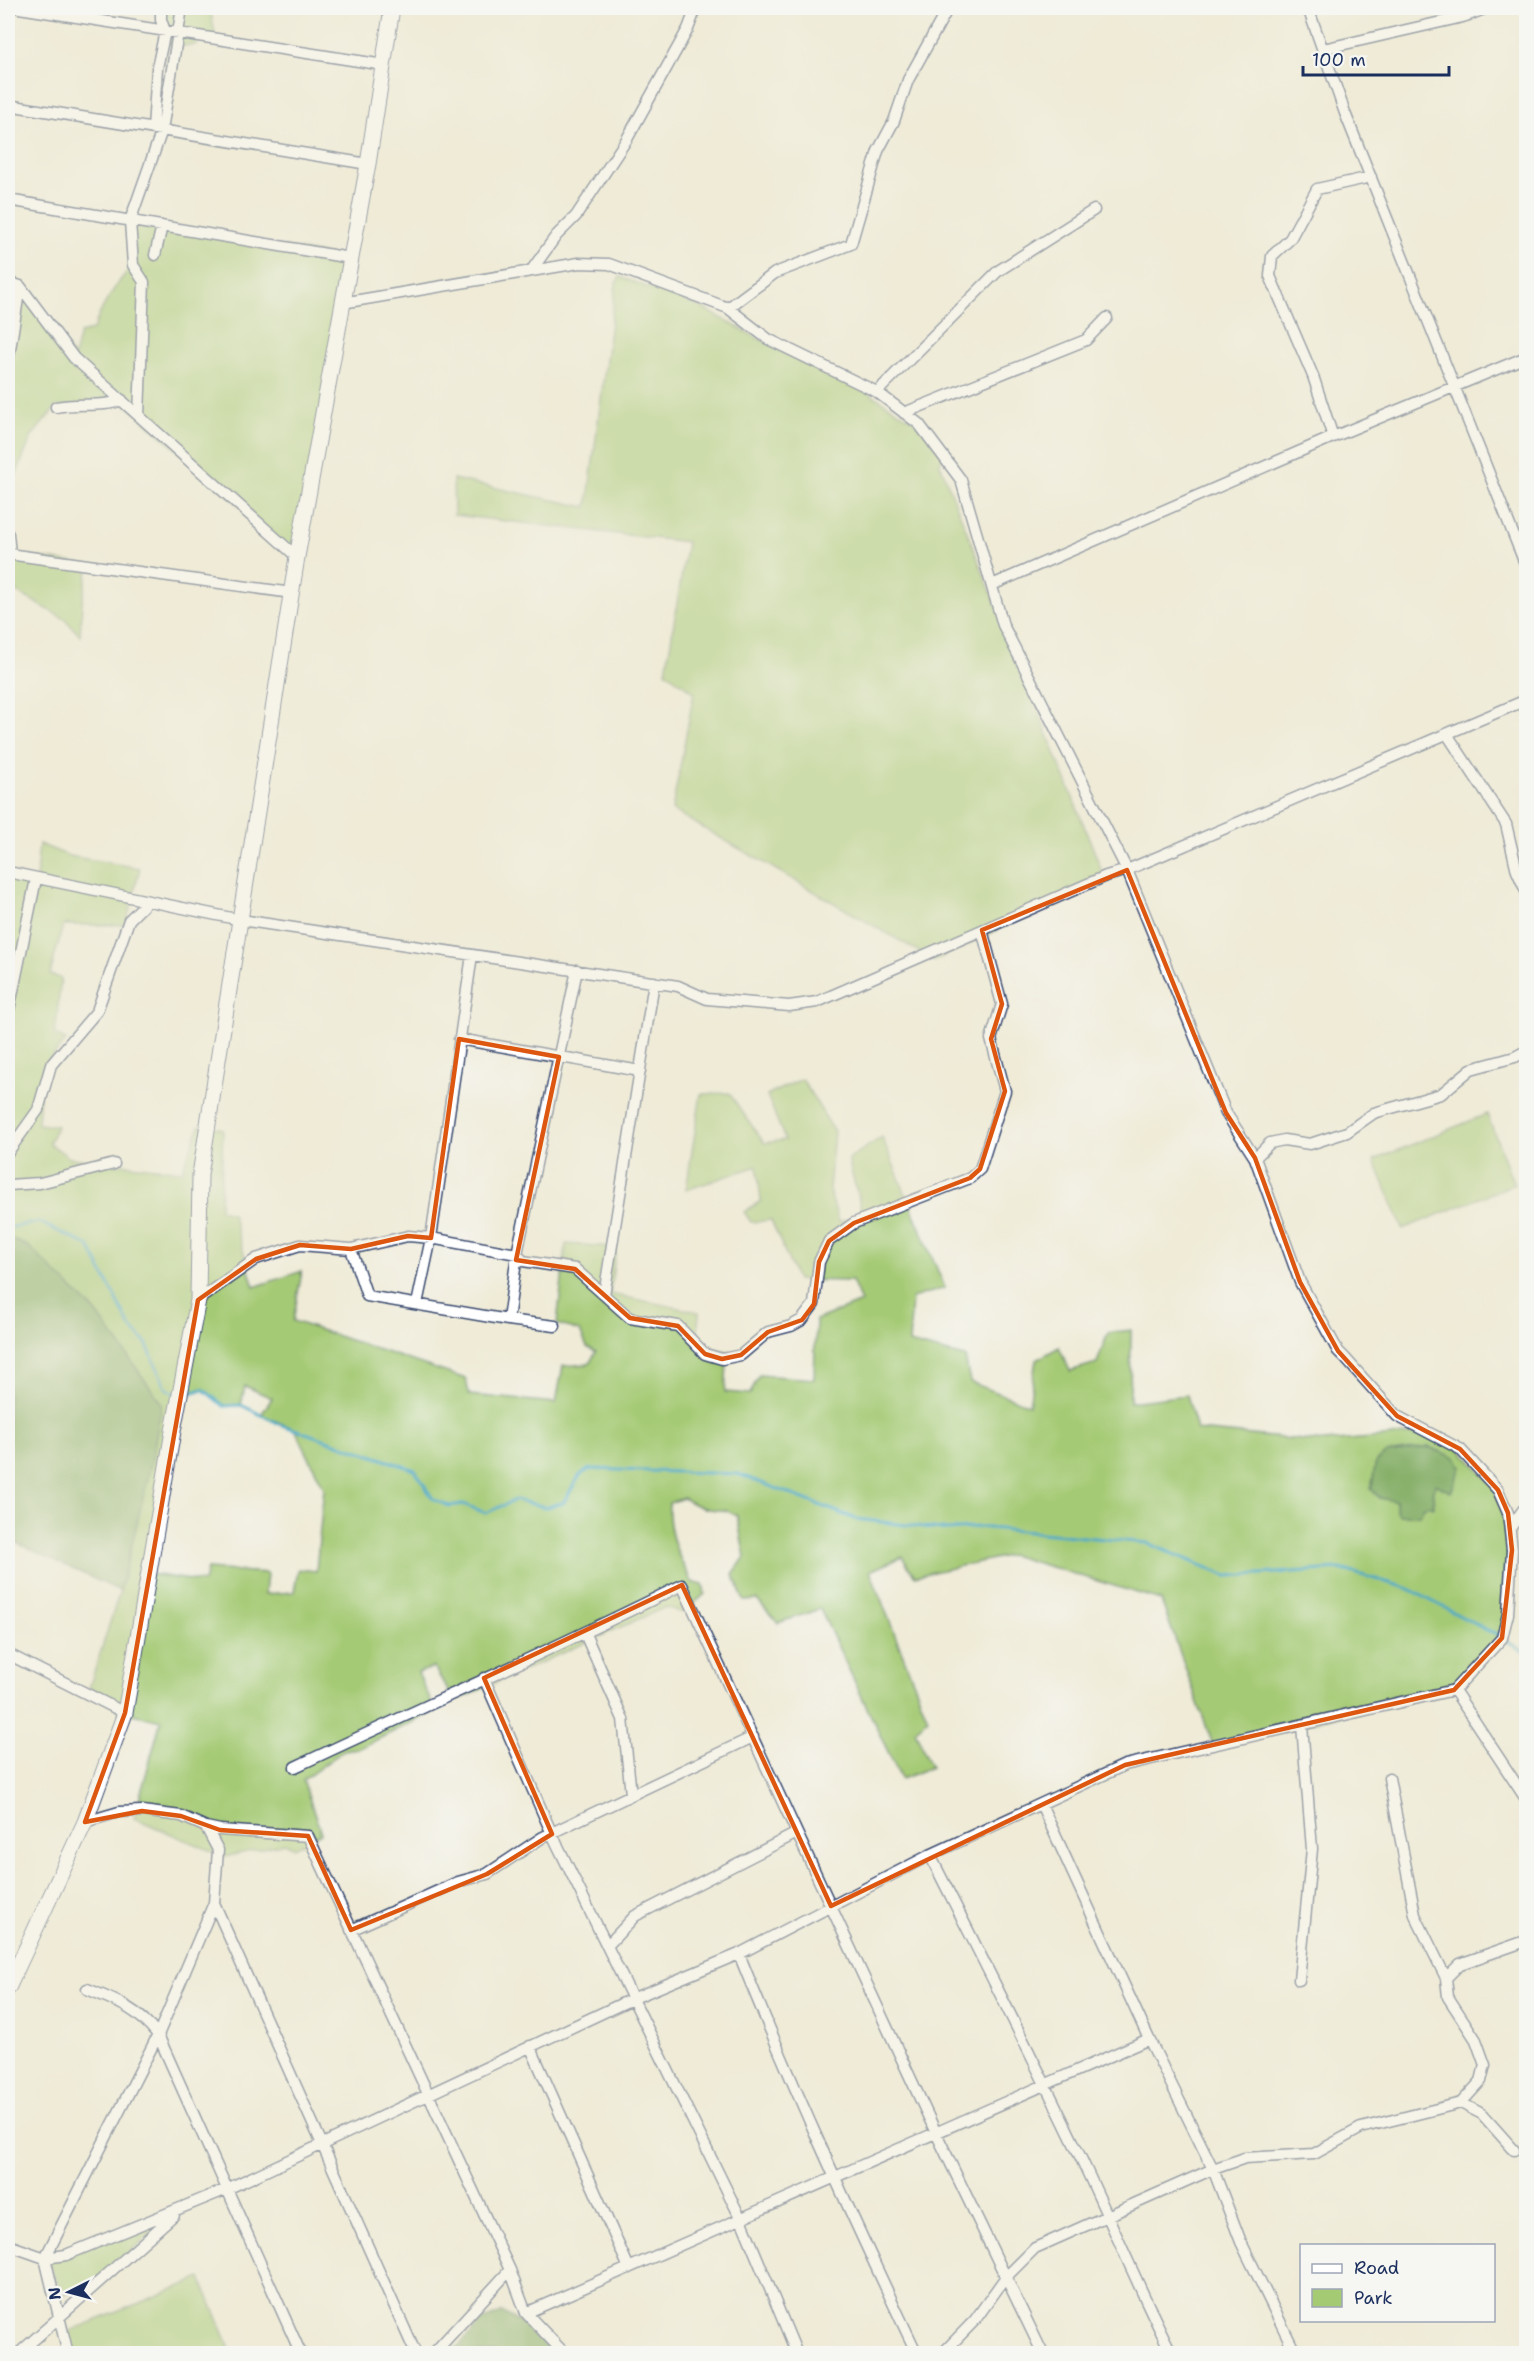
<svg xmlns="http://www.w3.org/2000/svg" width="1534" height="2361" font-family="'Shantell Sans',sans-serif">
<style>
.green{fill:#a5ca74;stroke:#607c69;stroke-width:1.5;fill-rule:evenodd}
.forest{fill:#84ae66;stroke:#506e62;stroke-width:1.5}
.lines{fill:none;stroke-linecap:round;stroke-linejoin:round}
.stream{stroke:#48a9c7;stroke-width:3}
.minor-casing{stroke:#3b4b70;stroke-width:13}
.secondary-casing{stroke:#3b4b70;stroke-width:17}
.minor{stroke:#fff;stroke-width:10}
.secondary{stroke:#fff;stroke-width:15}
.marked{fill:none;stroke:#de5710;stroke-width:4.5;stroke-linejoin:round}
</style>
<rect width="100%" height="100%" fill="#f6f6f2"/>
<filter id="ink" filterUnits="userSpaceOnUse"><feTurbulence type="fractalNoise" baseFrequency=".0167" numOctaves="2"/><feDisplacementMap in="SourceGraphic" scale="12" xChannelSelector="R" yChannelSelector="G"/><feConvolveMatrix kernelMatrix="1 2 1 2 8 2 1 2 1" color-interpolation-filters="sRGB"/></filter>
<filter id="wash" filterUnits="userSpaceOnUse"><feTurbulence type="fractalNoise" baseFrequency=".008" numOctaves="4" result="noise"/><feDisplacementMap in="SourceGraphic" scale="24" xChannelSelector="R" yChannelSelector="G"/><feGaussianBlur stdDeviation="1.35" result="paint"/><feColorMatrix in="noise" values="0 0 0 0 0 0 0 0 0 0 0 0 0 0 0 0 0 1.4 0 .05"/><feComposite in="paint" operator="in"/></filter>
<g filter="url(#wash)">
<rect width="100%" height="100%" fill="#efebd7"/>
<path class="green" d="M 161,8 L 210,8 L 216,39 L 202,37 L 195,45 L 177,46 L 163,42 Z
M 130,221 L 350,258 L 297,557 L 122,401 L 56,407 L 32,436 L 8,494 L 8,362 L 20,286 L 74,357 L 80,333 L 93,330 C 102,305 115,285 133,265 Z
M 620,277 L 701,307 L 834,380 L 837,373 L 919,424 L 943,456 L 940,464 L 1104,876 L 935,961 L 672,810 L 694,692 L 666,672 L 687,542 L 454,515 L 453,479 L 587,507 L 616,283 Z
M 8,534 L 10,554 L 89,565 L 82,602 L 80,636 L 65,619 L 8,587 Z
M 39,844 L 69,856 L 140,868 L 126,925 L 63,925 L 50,975 L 61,978 L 55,1035 L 66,1040 L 42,1069 L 38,1124 L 57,1126 L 49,1143 L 70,1158 L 182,1171 L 200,1125 L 223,1129 L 220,1210 L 232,1213 L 254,1287 L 302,1271 L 293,1321 L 466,1379 L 469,1395 L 556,1403 L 563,1366 L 589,1364 L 596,1352 L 587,1347 L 580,1331 L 557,1324 L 566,1244 L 616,1247 L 610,1294 L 699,1312 L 697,1346 L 728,1351 L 725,1392 L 750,1394 L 759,1375 L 814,1379 L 816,1320 L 861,1302 L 852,1281 L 797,1280 L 771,1220 L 751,1222 L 744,1212 L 761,1201 L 757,1166 L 686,1190 L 701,1094 L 729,1093 L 764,1143 L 785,1140 L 767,1095 L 802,1079 L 834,1131 L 829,1190 L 839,1222 L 863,1215 L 848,1159 L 882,1137 L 945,1288 L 912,1298 L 909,1343 L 965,1357 L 970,1382 L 1029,1405 L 1036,1360 L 1059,1347 L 1070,1371 L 1097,1363 L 1108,1333 L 1131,1330 L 1130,1402 L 1187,1395 L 1197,1430 L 1325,1442 L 1429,1433 L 1460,1449 L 1498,1490 L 1511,1527 L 1502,1638 L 1454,1690 L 1213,1745 L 1161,1600 L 1011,1555 L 915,1576 L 902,1557 L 870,1571 L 928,1719 L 915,1730 L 931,1767 L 901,1779 L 820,1609 L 778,1623 L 757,1600 L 744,1601 L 733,1574 L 745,1557 L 737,1516 C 720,1506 725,1512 710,1509 C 700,1508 691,1503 683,1498 L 669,1503 C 667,1532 678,1557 692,1582 L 703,1585 L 705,1594 L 683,1613 L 666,1607 L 454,1701 L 434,1667 L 418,1673 L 435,1711 L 358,1749 L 343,1751 L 303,1780 L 321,1833 L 294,1848 L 285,1843 L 225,1857 L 134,1818 L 161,1720 L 132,1714 L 120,1704 L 89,1688 L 120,1591 L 138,1520 L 58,1277 L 29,1247 L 8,1238 L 8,1015 L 11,1001 L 8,952 L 8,871 L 36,880 ZM 245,1386 L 272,1398 L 261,1415 L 295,1429 L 324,1488 L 316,1571 L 298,1569 L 294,1592 L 265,1594 L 267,1573 L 207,1569 L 204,1582 L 143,1573 L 180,1395 L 188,1394 L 203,1389 L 224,1406 L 241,1405 Z
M 1487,1114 L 1514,1184 L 1403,1229 L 1374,1160 Z
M 181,2208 L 99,2279 L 64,2295 L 45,2258 Z
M 201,2278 L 232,2353 L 71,2353 L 63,2334 Z"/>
<path class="forest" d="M 8,1238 L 29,1247 L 96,1312 L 162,1404 L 149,1474 L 120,1591 L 8,1539 Z
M 1429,1447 L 1457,1458 L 1461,1467 L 1451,1492 L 1435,1484 L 1433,1495 L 1434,1507 L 1428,1505 L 1423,1507 L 1420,1515 L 1399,1515 L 1396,1511 L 1396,1501 L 1380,1498 L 1371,1489 L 1376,1461 L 1387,1453 Z
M 502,2312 L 519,2322 L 554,2353 L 452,2353 L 482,2321 Z"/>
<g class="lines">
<path class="stream" d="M 8,1228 L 39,1222 L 89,1246 L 131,1328 L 146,1343 L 166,1388 L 175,1394
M 188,1394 L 203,1389 L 224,1406 L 241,1405 L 282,1425 L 415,1470 L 433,1499 L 449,1506 L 463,1504 L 486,1513 L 515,1500 L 546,1507 L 563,1503 L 580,1475 L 590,1469 L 738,1474 L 856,1519 L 949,1530 L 978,1527 L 1147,1543 L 1227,1576 L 1340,1569 L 1407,1588 L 1500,1637
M 1505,1640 L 1526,1653"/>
</g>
</g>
<g filter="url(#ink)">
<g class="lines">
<defs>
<path id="minor" d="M 19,8 L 384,65
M 1308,8 L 1345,113 L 1526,566
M 1466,16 L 1487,8
M 1323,49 L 1463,17 L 1471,8
M 8,105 L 368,164
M 153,129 L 157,68 L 165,31 L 161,20 L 161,8
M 8,200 L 350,258
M 155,255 L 162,226
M 531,271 L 556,236 L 576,216 L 627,139 L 688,29 L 696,8
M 8,282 L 20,286 L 74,358 L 297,557
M 342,303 L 579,263 L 609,264 L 728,308 L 768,339 L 877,392 L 919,424 L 961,480 L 1003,625 L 1127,870 L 1226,1113 L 1255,1158 L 1300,1282 L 1338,1351 L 1345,1358 L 1397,1416 L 1460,1449 L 1498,1490 L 1508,1513 L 1512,1550 L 1508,1614 L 1502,1638 L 1454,1690
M 728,308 L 775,273 L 851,244 L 878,151 L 894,121 L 908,80 L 948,8
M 8,362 L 20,286
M 877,392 L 998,271 L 1094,210
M 56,407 C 78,402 102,408 122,400
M 904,413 L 1086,340 L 1107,318
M 139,416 L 144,282 L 133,265 L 130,221 L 162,130 L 182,8
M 1333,437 L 1313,376 L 1270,276 L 1272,256 L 1290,239 L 1317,189 L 1371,177
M 8,534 L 10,554
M 8,554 L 292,593
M 992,585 L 1333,437 L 1526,357
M 1447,734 L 1506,824 L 1517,871 L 1526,891
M 8,872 L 241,920 L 678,986 L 707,999 L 789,1006 L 817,1002 L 1106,876 L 1127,870 L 1526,700
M 8,1015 L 36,879
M 459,1039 L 640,1071
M 8,1152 L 38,1110 L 51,1065 L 97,1011 L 129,920 L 148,901
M 1255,1158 L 1270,1143 L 1284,1140 L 1310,1144 L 1347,1132 L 1374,1113 L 1441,1094 L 1471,1069 L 1515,1057 L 1526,1051
M 8,1185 L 40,1183 L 114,1164
M 351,1249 L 367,1296 L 508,1320 L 555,1326
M 604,1295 L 654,982
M 198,1300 L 256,1259 L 300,1245 L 351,1249 L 408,1236 L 431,1238 L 517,1254 L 523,1261 L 575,1269 L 630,1318 L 678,1326 L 705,1354 L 722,1359 L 741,1355 L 768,1332 L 791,1326 L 802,1320 L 814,1304 L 819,1262 L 829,1241 L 854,1223 L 970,1178 L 980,1169 L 1005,1091 L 991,1039 L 1002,1004 L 982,930
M 417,1304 L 431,1238 L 472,955
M 508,1320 L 517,1254 L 577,970
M 1511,1527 L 1523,1510 L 1526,1509
M 585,1634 L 623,1719 L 631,1794
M 8,1654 L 125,1713
M 484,1678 L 552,1834 L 741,2219 L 797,2354
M 295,1767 C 424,1706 555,1649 682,1585 L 936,2133 L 1043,2354
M 1389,1778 L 1415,1915 L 1446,1978
M 1041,1804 L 1149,2039 L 1213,2169 L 1241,2242 L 1296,2354
M 85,1822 L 119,1812 L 142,1811 L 181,1816 L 206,1827 L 220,1830 L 308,1836 L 510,2270 L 526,2313 L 565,2354
M 930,1855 C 980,1954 1030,2052 1078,2152 C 1110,2219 1138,2287 1172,2354
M 214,1903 L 416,2354
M 351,1930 L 458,1882 L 487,1874 L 543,1837 L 753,1737
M 607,1946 L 635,1916 L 797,1833
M 739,1954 C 793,2089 854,2221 917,2354
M 1299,1980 L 1312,1849 L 1302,1725
M 87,1989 C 117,2001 138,2009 158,2035 L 301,2354
M 530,2046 L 629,2268
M 1461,2103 L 1482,2114 L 1514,2150
M 8,2245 L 45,2258 L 66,2255 L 227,2189 L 634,1998 L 739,1954 L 930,1855 L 1125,1765 L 1454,1690 L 1526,1799
M 526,2313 L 1149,2039
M 18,2354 L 174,2215
M 68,2354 L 45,2258 L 158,2035 L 214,1903 L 218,1850 L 206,1827
M 433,2354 L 510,2270
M 942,2354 L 975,2320 L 1005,2278 L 1035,2248 L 1213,2169 L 1245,2158 L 1314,2154 L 1361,2128 L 1461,2103 L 1481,2081 L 1485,2065 L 1476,2040 L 1448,1997 L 1446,1978 L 1460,1964 L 1526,1941"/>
<path id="secondary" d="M 8,1988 L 85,1822 L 125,1713 L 173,1431 L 198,1300 L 200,1175 L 297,557 L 368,164 L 392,8"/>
</defs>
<use href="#minor" class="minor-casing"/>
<use href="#secondary" class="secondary-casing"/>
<use href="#minor" class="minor"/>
<use href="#secondary" class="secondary"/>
</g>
</g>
<path d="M0 0H1534V2361H0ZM 1127,870 L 1226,1113 L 1255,1158 L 1300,1282 L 1338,1351 L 1397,1416 L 1460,1449 L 1498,1490 L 1508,1513 L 1512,1550 L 1502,1638 L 1454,1690 L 1125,1765 L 831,1906 L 682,1585 L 484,1678 L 552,1834 L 487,1874 L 351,1930 L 308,1836 L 220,1830 L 181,1816 L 142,1811 L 85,1822 L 125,1713 L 198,1300 L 256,1259 L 300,1245 L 351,1249 L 408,1236 L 431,1238 L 459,1039 L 559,1057 L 516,1260 L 575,1269 L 630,1318 L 678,1326 L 705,1354 L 722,1359 L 741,1355 L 768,1332 L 802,1320 L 814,1304 L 819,1262 L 829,1241 L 854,1223 L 970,1178 L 980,1169 L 1005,1091 L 991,1039 L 1002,1004 L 982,930 Z" fill="#efebd7" fill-opacity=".55" fill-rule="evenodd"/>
<path class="marked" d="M 1127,870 L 1226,1113 L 1255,1158 L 1300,1282 L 1338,1351 L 1397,1416 L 1460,1449 L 1498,1490 L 1508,1513 L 1512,1550 L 1502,1638 L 1454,1690 L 1125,1765 L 831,1906 L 682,1585 L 484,1678 L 552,1834 L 487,1874 L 351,1930 L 308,1836 L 220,1830 L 181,1816 L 142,1811 L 85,1822 L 125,1713 L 198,1300 L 256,1259 L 300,1245 L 351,1249 L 408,1236 L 431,1238 L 459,1039 L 559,1057 L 516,1260 L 575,1269 L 630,1318 L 678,1326 L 705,1354 L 722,1359 L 741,1355 L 768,1332 L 802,1320 L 814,1304 L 819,1262 L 829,1241 L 854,1223 L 970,1178 L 980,1169 L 1005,1091 L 991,1039 L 1002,1004 L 982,930 Z"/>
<rect width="1534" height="2361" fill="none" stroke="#f6f6f2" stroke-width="30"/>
<rect x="1300" y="2244" width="195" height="78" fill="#f6f6f2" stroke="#9ea6b7" stroke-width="1.5"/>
<rect x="1312" y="2264" width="30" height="9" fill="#ffffff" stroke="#9ea6b7" stroke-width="1.5"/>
<text x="1354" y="2274" font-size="18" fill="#1b2f5e">Road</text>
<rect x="1312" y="2289" width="30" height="18" fill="#a5ca74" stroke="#9ea6b7" stroke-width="1.5"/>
<text x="1354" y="2304" font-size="18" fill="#1b2f5e">Park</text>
<g transform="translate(69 2292) rotate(264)" stroke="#f6f6f2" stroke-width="4.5" paint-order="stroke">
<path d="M0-4.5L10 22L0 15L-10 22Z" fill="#1b2f5e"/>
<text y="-9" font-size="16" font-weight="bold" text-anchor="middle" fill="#1b2f5e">N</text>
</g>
<path d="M1303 66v9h146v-9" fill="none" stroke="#1b2f5e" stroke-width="3"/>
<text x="1312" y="66" font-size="18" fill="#1b2f5e" stroke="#f6f6f2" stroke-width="4.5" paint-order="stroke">100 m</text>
</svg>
